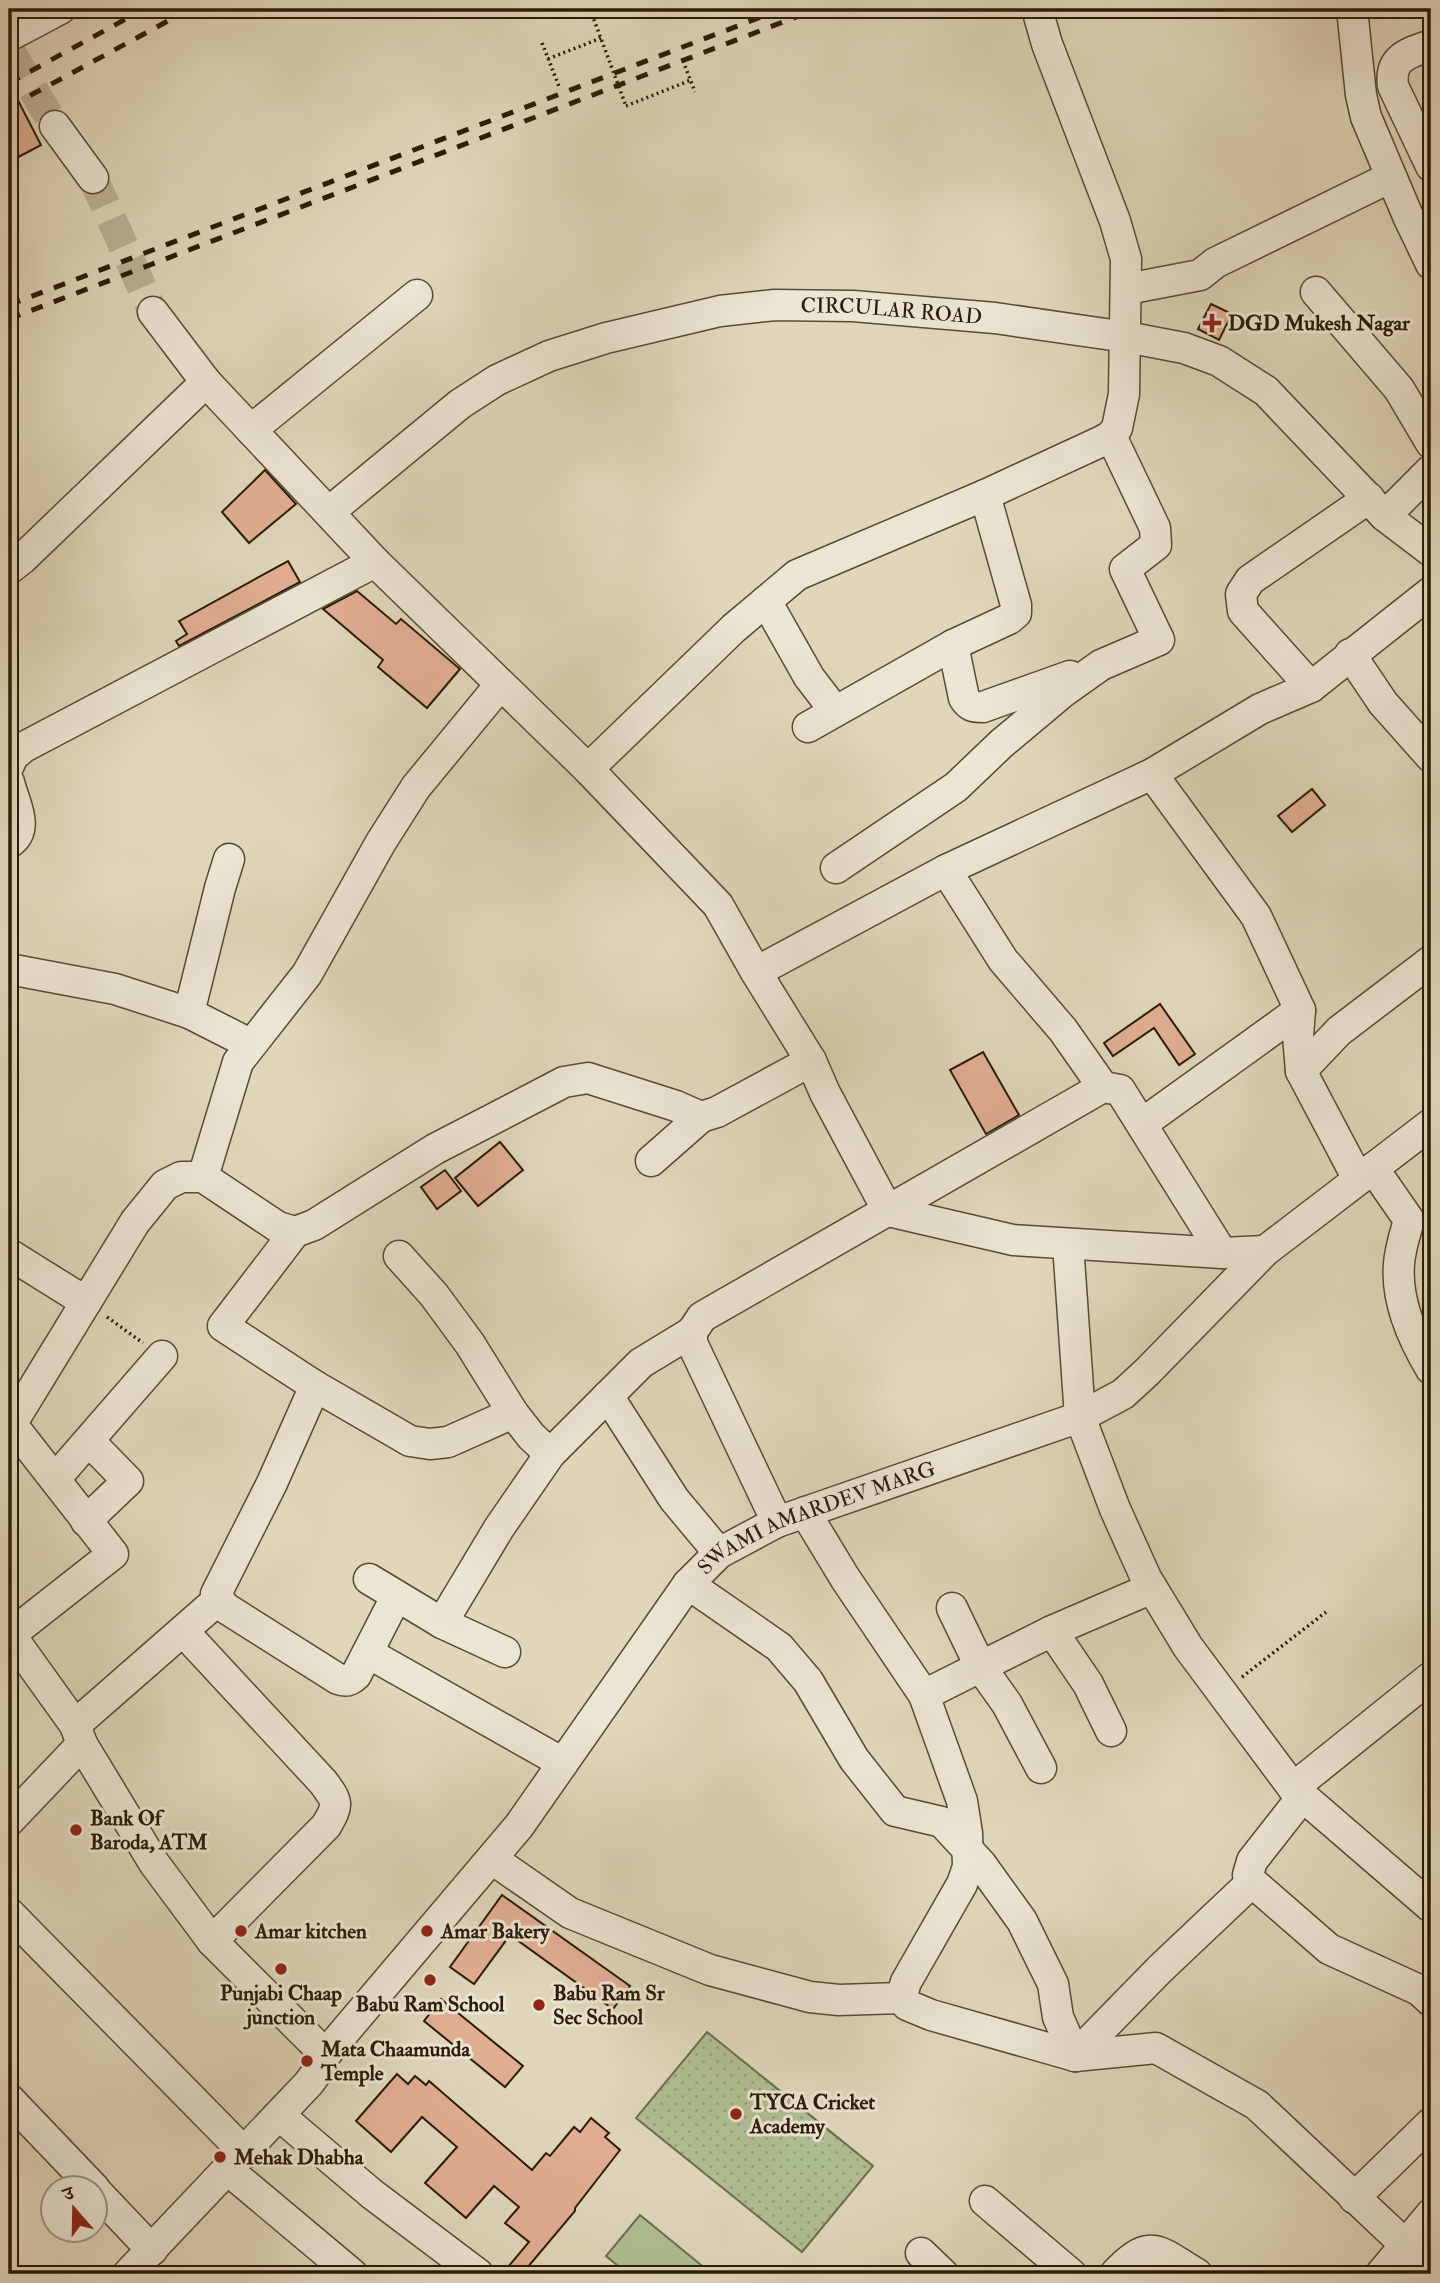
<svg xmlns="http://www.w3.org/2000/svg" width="1440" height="2283" font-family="'IM FELL Double Pica','Noto Serif Devanagari',serif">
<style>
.green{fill:url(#green-dots);stroke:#6d6e4c;stroke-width:2}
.pitch{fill:#afbf92;stroke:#6d6e4c;stroke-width:2}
.building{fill:#e1ae92;stroke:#2b1c07;stroke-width:2}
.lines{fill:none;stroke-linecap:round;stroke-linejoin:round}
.minor-tunnel{stroke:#bcb297;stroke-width:30;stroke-dasharray:30 15;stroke-linecap:butt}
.minor-casing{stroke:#584b34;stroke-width:33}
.path{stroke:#2b1c07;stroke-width:3.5;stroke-dasharray:2 3.5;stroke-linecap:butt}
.minor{stroke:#ebe5d3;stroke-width:30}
.rail{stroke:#2b1c07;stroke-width:5;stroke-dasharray:12 12;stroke-linecap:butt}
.path-bridge{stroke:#2b1c07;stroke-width:3.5;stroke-dasharray:2 3.5;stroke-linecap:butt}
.poi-dot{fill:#8f2418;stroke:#ebe5d3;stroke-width:2.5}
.labels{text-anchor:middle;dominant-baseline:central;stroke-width:6;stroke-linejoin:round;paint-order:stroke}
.street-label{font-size:21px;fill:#2b1c07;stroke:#ebe5d3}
.poi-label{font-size:21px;font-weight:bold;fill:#2b1c07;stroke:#ebe5d3;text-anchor:start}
</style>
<defs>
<pattern id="green-dots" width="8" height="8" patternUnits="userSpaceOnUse" patternTransform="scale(1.75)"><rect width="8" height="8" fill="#afbf92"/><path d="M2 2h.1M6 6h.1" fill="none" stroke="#97a47c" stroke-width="1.8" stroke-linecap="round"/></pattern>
</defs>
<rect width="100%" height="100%" fill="#e0d7bb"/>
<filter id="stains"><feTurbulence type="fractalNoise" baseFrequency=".00286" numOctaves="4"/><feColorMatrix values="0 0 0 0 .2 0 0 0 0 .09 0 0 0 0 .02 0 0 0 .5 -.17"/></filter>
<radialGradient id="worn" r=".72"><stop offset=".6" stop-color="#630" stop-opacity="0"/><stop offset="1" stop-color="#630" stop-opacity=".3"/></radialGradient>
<path class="green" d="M 707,2032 L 873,2166 L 802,2252 L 636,2118 Z"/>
<path class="pitch" d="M 640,2215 L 712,2274 L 628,2274 L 606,2256 Z"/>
<path class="building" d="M 9,83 L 41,145 L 9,162 Z
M 1211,304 L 1232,314 L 1219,340 L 1198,329 Z
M 265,470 L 296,504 L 249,543 L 222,512 Z
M 288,561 L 300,582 L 179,646 L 176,641 L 187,634 L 179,621 Z
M 357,591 L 396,624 L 401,619 L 460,669 L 427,708 L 378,667 L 383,660 L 323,609 Z
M 1312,789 L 1325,805 L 1292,832 L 1278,816 Z
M 1160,1004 L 1195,1054 L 1179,1065 L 1154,1028 L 1113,1056 L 1104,1043 Z
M 983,1052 L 1019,1115 L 986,1134 L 950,1070 Z
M 500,1142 L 523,1170 L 478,1206 L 455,1178 Z
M 445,1170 L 461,1191 L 437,1209 L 421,1187 Z
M 502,1895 L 630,1986 L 613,2009 L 510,1935 L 474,1984 L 450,1967 Z
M 441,1999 L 523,2066 L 505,2087 L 424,2021 Z
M 397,2074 L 408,2084 L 415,2076 L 426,2085 L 429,2081 L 532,2170 L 546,2153 L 550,2156 L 574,2127 L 580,2132 L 591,2118 L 609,2133 L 605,2137 L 620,2150 L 575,2208 L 575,2211 L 522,2274 L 503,2273 L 529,2242 L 505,2223 L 519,2207 L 494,2186 L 466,2218 L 425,2183 L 457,2147 L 422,2117 L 391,2152 L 356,2121 Z"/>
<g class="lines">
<path class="minor-tunnel" d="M 10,51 L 55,126
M 93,178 L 153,312"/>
<defs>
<g id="minor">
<path d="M 1352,9 L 1361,95 L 1366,117 L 1408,216 L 1431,264"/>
<path d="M 9,36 L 60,9"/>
<path d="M 1431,45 C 1409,53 1389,57 1393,86 L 1431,166"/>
<path d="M 55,126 L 93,178"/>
<path d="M 1127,289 L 1200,275 L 1215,263 L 1391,177"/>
<path d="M 1316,292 L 1399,389 L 1431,443"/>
<path d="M 153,312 L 206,382 L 375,562 L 588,769 L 718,905 L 756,972 L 811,1061 L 825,1093 L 888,1211 L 1013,1240 L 1222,1253 L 1265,1251"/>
<path d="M 251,430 L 417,295"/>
<path id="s1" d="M 329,512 L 460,404 L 497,380 L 549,356 L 606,338 L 720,311 L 775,305 L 853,306 L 995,318 L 1126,337 L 1184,348 L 1219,361 L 1266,391 L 1385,516 L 1431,551"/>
<path d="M 1385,516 L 1431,470"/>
<path d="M 9,569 L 22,559 L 206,382"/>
<path d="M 766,601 L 809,677 L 835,711"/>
<path d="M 953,645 L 964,698 C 969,706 973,707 983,707 L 1070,676"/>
<path d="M 1350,654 L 1383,703 L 1431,757"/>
<path d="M 1311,687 L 1243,611 L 1241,594 L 1250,580 L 1369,498"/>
<path d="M 808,727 L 953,645 L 1009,619 L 1016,613 L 1016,605 L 985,495"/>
<path d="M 9,765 L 13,756 L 24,747 L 375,562"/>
<path d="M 588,769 L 734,628 L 797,575 L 985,495 L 1102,441 L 1111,436 L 1117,428 L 1124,394 L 1126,259 L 1115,221 L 1047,44 L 1037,9"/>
<path d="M 1152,774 L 1256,916 L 1300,1010"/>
<path d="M 9,782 C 13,801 31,829 9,843"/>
<path d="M 836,868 L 956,787 L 1001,744 L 1063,692 L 1101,665 L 1159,640 L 1125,569 L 1156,545 L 1155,528 L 1111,436"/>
<path d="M 946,870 L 1003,960 L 1063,1030 L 1103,1087"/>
<path d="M 9,969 L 115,989 L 189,1013 L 250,1044"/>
<path d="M 756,972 L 946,870 L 1152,774 L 1260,709 L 1311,687 L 1431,592"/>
<path d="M 189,1013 L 220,888 L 229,859"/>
<path d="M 1301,1071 L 1339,1031 L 1431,961"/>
<path d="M 1143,1123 L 1300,1010 L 1298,1036 L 1301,1071 L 1358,1179"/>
<path d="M 651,1161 L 701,1117"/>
<path d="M 1373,1168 L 1409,1220 C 1405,1234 1400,1249 1399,1264 C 1396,1300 1413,1339 1431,1369"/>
<path d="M 203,1177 L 238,1062 L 307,974 L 381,842 L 416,787 L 500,685"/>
<path d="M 1068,1244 L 1080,1417 L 1115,1509 L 1146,1578 L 1188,1647 L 1293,1788 L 1431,1907"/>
<path d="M 9,1254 L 86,1302"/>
<path d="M 399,1256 L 434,1295 L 470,1344 L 513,1413 L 531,1436 L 550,1454"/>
<path d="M 315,1386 L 272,1483 L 216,1594 L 224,1607 L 338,1679 C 346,1682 350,1681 356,1675 L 396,1597"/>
<path d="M 608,1396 L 674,1499 L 719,1553"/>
<path d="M 513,1413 L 448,1442 L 430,1444 L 410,1441 L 315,1386 L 223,1326 L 295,1232 L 314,1225 L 435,1149 L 564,1082 L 588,1078 L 676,1106 L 701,1117 L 717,1112 L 811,1061"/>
<path d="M 9,1421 L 113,1554 L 10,1635"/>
<path d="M 9,1428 L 135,1222 L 165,1185 L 181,1177 L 203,1177 L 278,1227 L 295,1232"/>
<path d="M 55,1479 L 162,1356"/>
<path d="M 805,1512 L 845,1578 L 924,1695 L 962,1801 L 967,1833 L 968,1867 L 962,1884 L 906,1982 L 901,1998 L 907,2005 L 931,2015 L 1075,2056 L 1156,2048 L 1257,2105 L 1431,2269"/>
<path d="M 86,1521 L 128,1481 L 89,1441"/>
<path d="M 777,1522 L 692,1343 L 692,1332 L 702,1317 L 1103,1087 L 1120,1090 L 1222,1253"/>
<path d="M 369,1579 L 442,1623 L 505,1652"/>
<path d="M 688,1584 L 779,1647 L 808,1681 L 854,1759 L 895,1811 L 942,1822 L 981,1864 L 1022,1921 L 1053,1984 L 1058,2017 L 1075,2056"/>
<path d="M 952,1608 L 980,1666 L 1007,1704 L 1041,1768"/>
<path d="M 442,1623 L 499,1528 L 550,1454 L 641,1363 L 692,1332"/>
<path d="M 183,1631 L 323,1782 C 338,1802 339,1804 326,1826 L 212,1941"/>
<path d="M 1052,1631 L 1088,1684 L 1111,1731"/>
<path d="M 9,1633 L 75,1725 L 82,1744 L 154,1863 L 212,1941 L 322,2051 L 324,2056 L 322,2065 L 309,2083 L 128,2274"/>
<path d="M 368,1653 L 563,1763"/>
<path d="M 924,1695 L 1052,1631 L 1152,1588"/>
<path d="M 75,1725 L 219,1599"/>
<path d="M 1293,1788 L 1431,1677"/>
<path d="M 1303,1796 L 1252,1861 L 1248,1875 L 1252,1882 L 1329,1949 L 1419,1990 L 1431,2001"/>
<path d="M 9,1821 L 82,1744"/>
<path d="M 492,1859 L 570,1913 L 710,1970 L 810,1997 L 839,2000 L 901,1998"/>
<path d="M 9,1913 L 245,2153"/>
<path id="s2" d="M 324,2056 L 519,1826 L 688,1584 L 719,1553 L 777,1522 L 1080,1417 L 1123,1394 L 1147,1372 L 1265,1251 L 1431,1124"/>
<path d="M 1075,2056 L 1160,1969 L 1252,1882"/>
<path d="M 9,2099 L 94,2188"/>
<path d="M 280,2116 L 372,2194 L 478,2274"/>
<path d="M 228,2170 L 352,2274"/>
<path d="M 94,2189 L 152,2250"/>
<path d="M 1354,2198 L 1431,2123"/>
<path d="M 985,2201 L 1071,2274"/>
<path d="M 921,2253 L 943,2274"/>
<path d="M 1115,2274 C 1151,2236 1158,2251 1197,2274"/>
<path d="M 1381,2274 L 1431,2214"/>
</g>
</defs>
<use href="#minor" class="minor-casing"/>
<path class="path" d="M 508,9 L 509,14
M 542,43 L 560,89
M 548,59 L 601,38
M 685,66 L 695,92
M 626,106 L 691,80
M 107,1317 L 143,1343
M 1242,1677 L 1326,1612"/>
<use href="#minor" class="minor"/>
<path class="rail" d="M 9,83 L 144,9
M 9,107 L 190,9
M 9,305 L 782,9
M 9,319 L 817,9"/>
<path class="path-bridge" d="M 590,9 L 626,106"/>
</g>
<g class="poi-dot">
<path d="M1208.5 312.5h7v7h7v7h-7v7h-7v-7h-7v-7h7z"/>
<circle cx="76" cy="1830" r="7"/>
<circle cx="241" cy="1931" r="7"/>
<circle cx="427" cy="1931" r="7"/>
<circle cx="281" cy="1969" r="7"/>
<circle cx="430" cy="1980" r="7"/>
<circle cx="539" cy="2005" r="7"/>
<circle cx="307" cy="2061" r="7"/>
<circle cx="736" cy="2114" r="7"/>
<circle cx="220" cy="2157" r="7"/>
</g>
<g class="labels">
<g class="street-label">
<text stroke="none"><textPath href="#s1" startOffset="620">CIRCULAR ROAD</textPath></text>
<text stroke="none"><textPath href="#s2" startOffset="744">SWAMI AMARDEV MARG</textPath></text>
</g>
<g class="poi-label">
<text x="1228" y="323">DGD Mukesh Nagar</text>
<text x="90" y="1818">Bank Of<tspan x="90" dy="24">Baroda, ATM</tspan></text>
<text x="255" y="1931">Amar kitchen</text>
<text x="441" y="1931">Amar Bakery</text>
<text x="281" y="1993" text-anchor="middle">Punjabi Chaap<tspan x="281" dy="24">junction</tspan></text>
<text x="553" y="1993">Babu Ram Sr<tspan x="553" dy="24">Sec School</tspan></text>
<text x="430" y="2004" text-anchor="middle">Babu Ram School</text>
<text x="321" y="2049">Mata Chaamunda<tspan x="321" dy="24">Temple</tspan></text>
<text x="750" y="2102">TYCA Cricket<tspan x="750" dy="24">Academy</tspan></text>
<text x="234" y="2157">Mehak Dhabha</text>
</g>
</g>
<rect width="1440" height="2283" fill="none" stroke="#e0d7bb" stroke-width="35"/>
<rect x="10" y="10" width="1419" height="2262" fill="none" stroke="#2b1c07" stroke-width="3.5"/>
<rect x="18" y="18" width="1405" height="2248" fill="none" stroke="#2b1c07" stroke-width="2"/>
<g transform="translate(74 2209) rotate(340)"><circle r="33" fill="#ebe5d3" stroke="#9e9581" stroke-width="2"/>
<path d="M0-5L12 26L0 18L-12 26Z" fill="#8f2418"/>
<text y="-10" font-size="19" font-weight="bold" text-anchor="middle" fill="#2b1c07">उ</text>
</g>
<rect width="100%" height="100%" filter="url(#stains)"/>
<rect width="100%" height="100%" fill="url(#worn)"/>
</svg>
